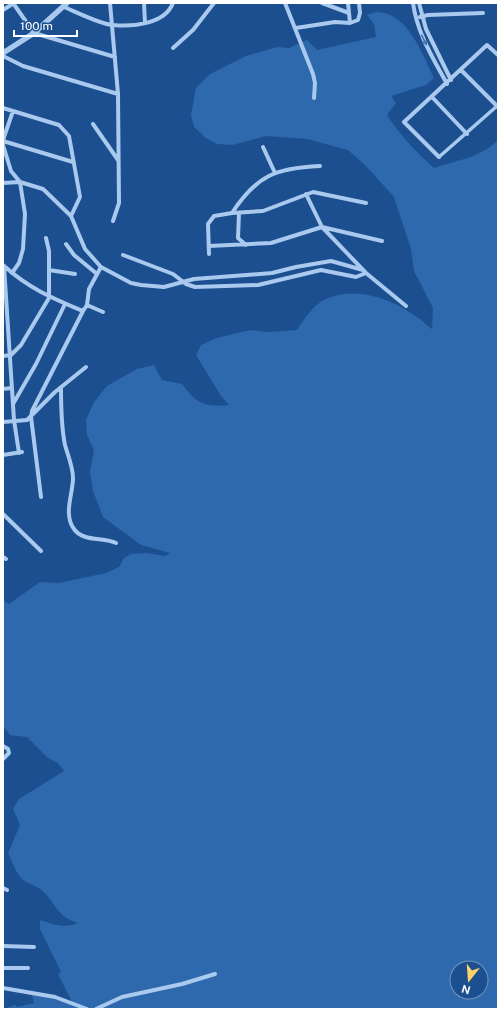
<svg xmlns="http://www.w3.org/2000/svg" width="501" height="1012" font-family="'Public Sans',sans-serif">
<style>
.green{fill:#2e69ad;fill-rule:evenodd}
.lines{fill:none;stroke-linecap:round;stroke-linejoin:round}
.pedestrian{stroke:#a9c9ee;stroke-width:3.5}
.minor{stroke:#a9c9ee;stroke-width:4}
.tertiary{stroke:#a9c9ee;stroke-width:5.5}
.oneway{fill:#4674ac}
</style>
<rect width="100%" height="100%" fill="#1b4f8f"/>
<path class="green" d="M 376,12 C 408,12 422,54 434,78 L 426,85 L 391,96 L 396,103 L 387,115 C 400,135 416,152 434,168 C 455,161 482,157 498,140 L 498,1009 L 3,1009 L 15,1005 L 17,1007 L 34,1003 L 31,993 L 73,1004 L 58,974 L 61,972 L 40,929 L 40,920 C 53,924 64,929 78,923 C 54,916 58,903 40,889 C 34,885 26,883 21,878 C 15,871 12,861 8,853 L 20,825 L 13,809 L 19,799 L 64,771 L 58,763 L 48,758 L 27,737 L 10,735 L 3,726 L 3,603 L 4,601 L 9,604 L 40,582 L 59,583 L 106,573 L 119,567 L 124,558 L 131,554 L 146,553 L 165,556 L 170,553 L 141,545 L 103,517 L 93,491 L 90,472 L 94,450 L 87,435 L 86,420 L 94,402 L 107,386 L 137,369 L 154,365 L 162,380 L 182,384 C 198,404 203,407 229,405 L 221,396 L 196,355 L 201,345 L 217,338 L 250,330 L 268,332 L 297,330 C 304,319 313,305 326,299 C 358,285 394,300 420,319 C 424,322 428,327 432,329 L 433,308 L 414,271 L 411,249 L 394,197 L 366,166 L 348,150 L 307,139 L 266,136 L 232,145 L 217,144 L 206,138 L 194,127 L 191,115 L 196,88 L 210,74 L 246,56 L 277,47 L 289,48 L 307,40 L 317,50 L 376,37 L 374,24 L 367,15 ZM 457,968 L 481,968 L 481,992 L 457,992 Z"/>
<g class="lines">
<path class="pedestrian" d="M 439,157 L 497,106"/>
<path class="minor" d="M 13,3 L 34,33 L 115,57
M 110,3 L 118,94 L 119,203 L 113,221
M 144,3 L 145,23
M 285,3 L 313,74 L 315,83 L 314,98
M 322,3 L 349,13
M 348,3 L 350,23
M 413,3 C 417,33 433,58 447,84
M 419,3 L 426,29 L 451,80
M 64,7 C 76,12 102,25 113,25 C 133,27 165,24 173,3
M 3,10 L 14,3
M 420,17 L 428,15 L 483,13
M 296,28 L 335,22 L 350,23 L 358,20 L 360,13 L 359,3
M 173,48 L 193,30 L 214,3
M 3,56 L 23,66 L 118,94
M 461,70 L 498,107
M 432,97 L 467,134
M 3,108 L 59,125 L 69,136 L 80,197 L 71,216
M 93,124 L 118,160
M 3,141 L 73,162
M 263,147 L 275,173
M 439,157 L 404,122 L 487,45 L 498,55
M 3,183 L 20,182 L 43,189 L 71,216 L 85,249 L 101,267 L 131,283 L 141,285 L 164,287 L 194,279 L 272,273 L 296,267 L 331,261 L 363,270
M 306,194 L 322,227 L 366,273 L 406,306
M 232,213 C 257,175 276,168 320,166
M 239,213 L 238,238 L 246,245
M 66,244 L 74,255 L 97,274
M 209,246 L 271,243 L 322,227 L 382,241
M 209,254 L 208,224 L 214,216 L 232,213 L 263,211 L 313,192 L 366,203
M 123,255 L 173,274 L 186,284 L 195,287 L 258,285 L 321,270 L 356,277 L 366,273
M 3,265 C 28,288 52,298 83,311
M 4,266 L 14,420 L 19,453
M 49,270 L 75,274
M 12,273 L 19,263 L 23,249 L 25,214 L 20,182 L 11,171 L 3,145 L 4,137 L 13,111
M 87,305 L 103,312
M 3,356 L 11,355 L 21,345 L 49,298 L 49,251 L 46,238
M 61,387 C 61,406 61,426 65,445 C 68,456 73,467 73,478 C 73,494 63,514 74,529 C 83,542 103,537 116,543
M 3,389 L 12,388
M 13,404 L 36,364 L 65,304
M 3,422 L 27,420 L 55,392 L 86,367
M 3,455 L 22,452
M 41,497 L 31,417 L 32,411 L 83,311 L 87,305 L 89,289 L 101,267
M 3,514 L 41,551
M 3,557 L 6,559
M 3,746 L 8,749 L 9,753 L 3,759
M 3,888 L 7,890
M 3,946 L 34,947
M 3,968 L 28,968
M 3,988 L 55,997 L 87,1009
M 96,1009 L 122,997 L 182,984 L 215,974"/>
<path class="tertiary" d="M 3,53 L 34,33 L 67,3"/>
</g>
<defs><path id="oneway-solid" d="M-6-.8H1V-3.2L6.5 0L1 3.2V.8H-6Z"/></defs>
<use class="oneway" href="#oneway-solid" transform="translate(424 40) rotate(63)"/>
<rect width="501" height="1012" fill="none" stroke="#ffffff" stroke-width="8"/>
<g transform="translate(469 980) rotate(197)"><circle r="19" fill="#1b4f8f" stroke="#7695bc"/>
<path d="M0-3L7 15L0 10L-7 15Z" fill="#ffd166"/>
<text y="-6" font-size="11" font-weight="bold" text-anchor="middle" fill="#ffffff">N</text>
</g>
<path d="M14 30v6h63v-6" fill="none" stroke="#ffffff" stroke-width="2"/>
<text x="20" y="30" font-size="12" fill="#ffffff" stroke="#1b4f8f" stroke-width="3" paint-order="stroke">100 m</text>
</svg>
